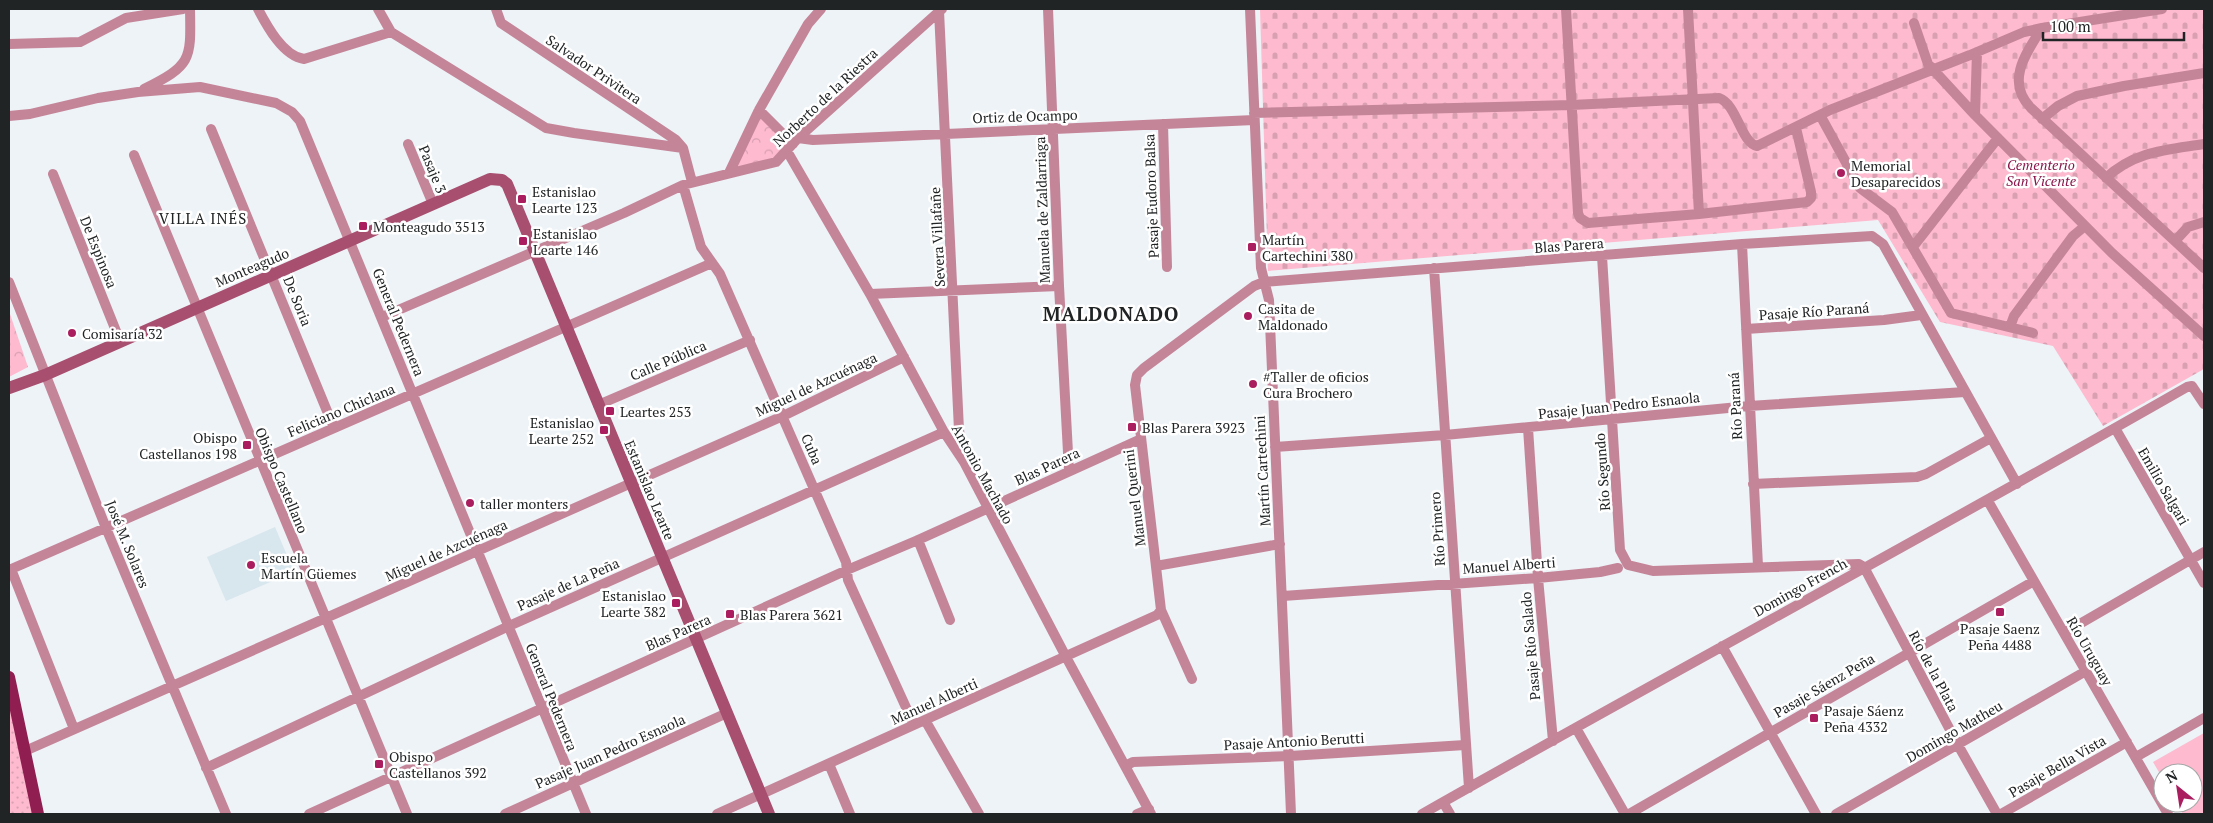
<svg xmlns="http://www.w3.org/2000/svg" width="2213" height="823" font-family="'PT Serif',serif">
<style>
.built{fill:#d8e6ed}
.grass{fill:url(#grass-dots)}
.cemetery{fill:url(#cemetery-stones)}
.park{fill:url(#park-crowns)}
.pitch{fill:#febacf}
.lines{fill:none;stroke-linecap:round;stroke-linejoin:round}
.street{stroke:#c58599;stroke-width:10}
.secondary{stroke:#a84e6f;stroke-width:12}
.primary{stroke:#911e51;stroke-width:12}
.poi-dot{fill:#aa1e5f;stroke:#fff;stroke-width:2}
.labels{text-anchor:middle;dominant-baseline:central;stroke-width:5;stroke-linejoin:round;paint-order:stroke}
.street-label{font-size:14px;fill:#212425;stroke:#fff}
.park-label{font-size:14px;font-style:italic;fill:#89174b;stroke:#fff}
.poi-label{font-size:14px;fill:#212425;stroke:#fff;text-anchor:start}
.neighbourhood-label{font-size:15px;letter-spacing:1px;fill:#212425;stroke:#fff}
.district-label{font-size:19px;font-weight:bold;letter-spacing:1px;fill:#212425;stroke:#fff}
</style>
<defs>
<pattern id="grass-dots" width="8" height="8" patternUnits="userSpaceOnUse" patternTransform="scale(1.25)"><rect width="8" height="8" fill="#febacf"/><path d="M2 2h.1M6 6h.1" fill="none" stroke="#d9a0b2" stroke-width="1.8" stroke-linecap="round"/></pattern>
<pattern id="cemetery-stones" width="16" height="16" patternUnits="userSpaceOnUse" patternTransform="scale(1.25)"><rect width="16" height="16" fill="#febacf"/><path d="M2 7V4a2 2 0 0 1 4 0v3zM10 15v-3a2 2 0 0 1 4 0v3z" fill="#d9a0b2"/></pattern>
<pattern id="park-crowns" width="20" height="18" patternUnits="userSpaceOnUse" patternTransform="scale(1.25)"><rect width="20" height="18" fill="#febacf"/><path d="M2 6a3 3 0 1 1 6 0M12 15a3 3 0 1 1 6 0" fill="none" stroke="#d9a0b2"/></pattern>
</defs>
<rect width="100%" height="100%" fill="#edf3f7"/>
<path class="built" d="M 275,527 L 294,572 L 226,601 L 207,557 Z"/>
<path class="grass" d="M 9,677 L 38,814 L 9,814 Z"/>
<path class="cemetery" d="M 1260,9 L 2204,9 L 2204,369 L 2103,426 L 2053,346 L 1940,322 L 1878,220 L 1268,271 Z"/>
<path class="park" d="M 760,114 L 786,145 L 773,158 L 733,169 Z
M 9,311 L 28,367 L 9,377 Z"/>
<path class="pitch" d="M 2204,733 L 2204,814 L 2183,814 L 2177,803 L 2193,803 L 2193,773 L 2163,773 L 2163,779 L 2153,762 Z"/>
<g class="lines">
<path class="street" d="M 258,9 C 267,26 283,56 304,59 L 391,32
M 378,9 L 391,32 L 546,128 L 574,133 L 683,148
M 496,9 L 501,23 L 507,27 L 676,140 L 683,148
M 1048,9 L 1059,286 L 1069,471
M 1250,9 L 1261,268 L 1269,300 L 1291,814
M 1566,9 L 1578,213 L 1580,218 L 1588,223 L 1699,214 L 1807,202 L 1811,198 L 1811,192 L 1796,128
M 1688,9 L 1699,214
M 2162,9 L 2042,28 C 2026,53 2005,82 2031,108 L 2204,268
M 939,11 L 959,430 L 963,459
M 1914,23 L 1928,64 L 1975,115
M 9,44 L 80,42 L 126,18 L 183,9
M 1977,52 L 1975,115 L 2112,253 L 2204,336
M 144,89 C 192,65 191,60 190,9
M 759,110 L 793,144
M 1254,113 L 1571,105 L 1719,98 C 1737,104 1741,143 1757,146 L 1830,110 L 1970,55 L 2024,32 L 2042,28
M 1820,115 L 1860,188 L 1892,212 L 1951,313 L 2033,333
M 9,116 L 30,114 L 98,98 L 138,92 L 200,87 L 276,103 L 292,112 L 300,121 L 586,814
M 2042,119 L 2058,106 L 2077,96 L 2124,86 L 2204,73
M 1163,124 L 1167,267
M 211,129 L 334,428
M 798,138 L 813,140 L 1254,120
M 408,144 L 433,204
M 683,148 L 692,182
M 787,151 L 870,294 L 944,432 L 964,462 L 1065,655 L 1151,814
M 134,155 L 407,814
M 729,173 L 759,110 L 808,24 L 821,9
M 53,174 L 120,341
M 2106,178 C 2135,151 2167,150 2204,144
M 683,185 L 701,247 L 720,274 L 846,562 L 848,580 L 914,725
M 2175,241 L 2188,227 L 2204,222
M 1742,244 L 1758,566
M 1913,247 L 1998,138
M 1602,256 L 1620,550 L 1628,565 L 1653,571 L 1859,564 L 1864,567 L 1958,745 L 1997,814
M 1434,268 L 1469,788
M 9,282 L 106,528 L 226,814
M 870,294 L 1059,286
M 382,317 L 624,213 L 683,185 L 776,162 L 798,138 L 942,9
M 2010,327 L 2014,316 L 2073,236 L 2085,226
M 1746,329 L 1884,320 L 1921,315
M 598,405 L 750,340
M 1528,428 L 1538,578 L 1553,741
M 2115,428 L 2204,583
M 1275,447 L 1445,435 L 1749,406 L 1965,392
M 1753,484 L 1917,477 L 1926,474 L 1991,438
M 1988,501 L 2168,814
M 918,540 L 950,620
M 1156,566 L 1280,544
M 11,569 L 74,729
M 9,570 L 712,263
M 1283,596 L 1538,578 L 1600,572 L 1618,568
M 2064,633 L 2204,552
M 1722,646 L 1816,814
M 1192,679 L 1161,610 L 1135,385 L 1137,375 L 1144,368 L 1254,286 L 1264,282 L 1742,244 L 1872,236 L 1883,244 L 2017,484
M 925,720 L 979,814
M 1576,728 L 1625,814
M 25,751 L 783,416 L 904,357
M 2136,757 L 2204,718
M 829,764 L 850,814
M 1125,766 L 1133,762 L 1290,756 L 1465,745
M 206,768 L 509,626 L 944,432
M 1443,802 L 1450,814
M 309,814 L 847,570 L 918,540 L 1141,439
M 505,814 L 727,713
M 717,814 L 1157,615 L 1161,610
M 1137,814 L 1149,809
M 1422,814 C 1676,670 1934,532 2187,387 L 2192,386 L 2204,404
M 1629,814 L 2034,581
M 1836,814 L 2086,671
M 2001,814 L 2127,742"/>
<path class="secondary" d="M 9,388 L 45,375 L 490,179 L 502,180 L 507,184 L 769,814"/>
<path class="primary" d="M 9,677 L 38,814"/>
</g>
<g class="poi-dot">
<circle cx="1841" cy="173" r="5"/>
<rect x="517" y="194" width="10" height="10" rx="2.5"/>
<rect x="358" y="221" width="10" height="10" rx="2.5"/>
<rect x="518" y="236" width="10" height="10" rx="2.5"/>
<rect x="1247" y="242" width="10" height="10" rx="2.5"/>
<circle cx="1248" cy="316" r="5"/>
<circle cx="72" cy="333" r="5"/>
<circle cx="1253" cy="384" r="5"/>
<rect x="605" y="406" width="10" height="10" rx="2.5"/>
<rect x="1127" y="422" width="10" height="10" rx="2.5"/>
<rect x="599" y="425" width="10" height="10" rx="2.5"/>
<rect x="242" y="440" width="10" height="10" rx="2.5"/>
<circle cx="470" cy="503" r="5"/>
<circle cx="251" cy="565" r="5"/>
<rect x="671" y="598" width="10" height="10" rx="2.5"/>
<rect x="1995" y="607" width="10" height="10" rx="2.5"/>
<rect x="725" y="609" width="10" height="10" rx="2.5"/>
<rect x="1809" y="713" width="10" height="10" rx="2.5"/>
<rect x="374" y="759" width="10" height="10" rx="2.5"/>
</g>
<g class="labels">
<g class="street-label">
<text transform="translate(594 69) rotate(34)">Salvador Privitera</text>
<text transform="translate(825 97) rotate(-43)">Norberto de la Riestra</text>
<text transform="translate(1025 116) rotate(-2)">Ortiz de Ocampo</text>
<text transform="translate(433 169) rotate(68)">Pasaje 3</text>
<text transform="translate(1151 196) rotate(-92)">Pasaje Eudoro Balsa</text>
<text transform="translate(1042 210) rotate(-92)">Manuela de Zaldarriaga</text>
<text transform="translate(937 237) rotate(-93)">Severa Villafañe</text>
<text transform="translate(1569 245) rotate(-4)">Blas Parera</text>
<text transform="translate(99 252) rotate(68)">De Espinosa</text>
<text transform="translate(252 267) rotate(-23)">Monteagudo</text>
<text transform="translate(298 301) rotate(68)">De Soria</text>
<text transform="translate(1814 311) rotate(-4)">Pasaje Río Paraná</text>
<text transform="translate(399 322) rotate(68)">General Pedernera</text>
<text transform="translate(668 360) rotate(-23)">Calle Pública</text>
<text transform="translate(816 384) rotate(-25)">Miguel de Azcuénaga</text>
<text transform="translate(1619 405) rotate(-6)">Pasaje Juan Pedro Esnaola</text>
<text transform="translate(1735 406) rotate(-93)">Río Paraná</text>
<text transform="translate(341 410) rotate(-23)">Feliciano Chiclana</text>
<text transform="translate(812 449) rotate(67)">Cuba</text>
<text transform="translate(1047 466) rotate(-25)">Blas Parera</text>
<text transform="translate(1262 471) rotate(-93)">Martín Cartechini</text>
<text transform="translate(1602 472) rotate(-94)">Río Segundo</text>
<text transform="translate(983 474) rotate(61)">Antonio Machado</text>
<text transform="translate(282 480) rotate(67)">Obispo Castellano</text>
<text transform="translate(2164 486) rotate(60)">Emilio Salgari</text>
<text transform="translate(650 490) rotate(67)">Estanislao Learte</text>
<text transform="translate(1134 498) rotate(-97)">Manuel Querini</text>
<text transform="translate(1437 529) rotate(-94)">Río Primero</text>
<text transform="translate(128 544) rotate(68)">José M. Solares</text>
<text transform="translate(446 550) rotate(-24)">Miguel de Azcuénaga</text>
<text transform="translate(1509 565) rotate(-4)">Manuel Alberti</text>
<text transform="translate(568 584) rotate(-24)">Pasaje de La Peña</text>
<text transform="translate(1800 587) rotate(-29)">Domingo French</text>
<text transform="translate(678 632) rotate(-24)">Blas Parera</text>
<text transform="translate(1530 646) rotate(-95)">Pasaje Río Salado</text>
<text transform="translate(2090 651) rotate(60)">Río Uruguay</text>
<text transform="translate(1934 671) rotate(62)">Río de la Plata</text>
<text transform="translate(1824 685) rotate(-30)">Pasaje Sáenz Peña</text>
<text transform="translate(552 697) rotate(68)">General Pedernera</text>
<text transform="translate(934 701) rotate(-24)">Manuel Alberti</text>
<text transform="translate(1954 731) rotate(-30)">Domingo Matheu</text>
<text transform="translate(1294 741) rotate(-3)">Pasaje Antonio Berutti</text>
<text transform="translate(610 751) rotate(-24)">Pasaje Juan Pedro Esnaola</text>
<text transform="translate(2057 766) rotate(-30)">Pasaje Bella Vista</text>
</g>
<g class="park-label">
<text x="2041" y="164">Cementerio<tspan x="2041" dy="16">San Vicente</tspan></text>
</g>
<g class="poi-label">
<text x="1851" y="165">Memorial<tspan x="1851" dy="16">Desaparecidos</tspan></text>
<text x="532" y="191">Estanislao<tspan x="532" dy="16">Learte 123</tspan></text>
<text x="373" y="226">Monteagudo 3513</text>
<text x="533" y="233">Estanislao<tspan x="533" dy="16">Learte 146</tspan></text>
<text x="1262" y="239">Martín<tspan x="1262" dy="16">Cartechini 380</tspan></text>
<text x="1258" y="308">Casita de<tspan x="1258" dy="16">Maldonado</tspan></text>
<text x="82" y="333">Comisaría 32</text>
<text x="1263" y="376">#Taller de oficios<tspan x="1263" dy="16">Cura Brochero</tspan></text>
<text x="620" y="411">Leartes 253</text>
<text x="594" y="422" text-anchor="end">Estanislao<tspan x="594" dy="16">Learte 252</tspan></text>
<text x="1142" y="427">Blas Parera 3923</text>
<text x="237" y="437" text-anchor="end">Obispo<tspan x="237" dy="16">Castellanos 198</tspan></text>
<text x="480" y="503">taller monters</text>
<text x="261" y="557">Escuela<tspan x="261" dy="16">Martín Güemes</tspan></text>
<text x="666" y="595" text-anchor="end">Estanislao<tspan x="666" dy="16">Learte 382</tspan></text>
<text x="740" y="614">Blas Parera 3621</text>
<text x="2000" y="628" text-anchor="middle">Pasaje Saenz<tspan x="2000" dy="16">Peña 4488</tspan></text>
<text x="1824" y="710">Pasaje Sáenz<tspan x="1824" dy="16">Peña 4332</tspan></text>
<text x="389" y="756">Obispo<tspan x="389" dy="16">Castellanos 392</tspan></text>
</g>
<g class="neighbourhood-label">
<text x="203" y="218">VILLA INÉS</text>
</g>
<g class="district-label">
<text x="1111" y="313">MALDONADO</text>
</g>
</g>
<rect width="2213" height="823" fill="none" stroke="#212425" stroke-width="20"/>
<g transform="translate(2178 788) rotate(330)"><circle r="24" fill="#ffffff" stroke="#a6a7a8"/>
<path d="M0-4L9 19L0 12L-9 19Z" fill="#aa1e5f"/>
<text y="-8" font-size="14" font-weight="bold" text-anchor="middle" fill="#212425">N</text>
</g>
<path d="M2043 32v8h141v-8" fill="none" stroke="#212425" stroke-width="2.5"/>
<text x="2050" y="32" font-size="15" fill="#212425" stroke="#ffffff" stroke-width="4" paint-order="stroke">100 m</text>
</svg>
